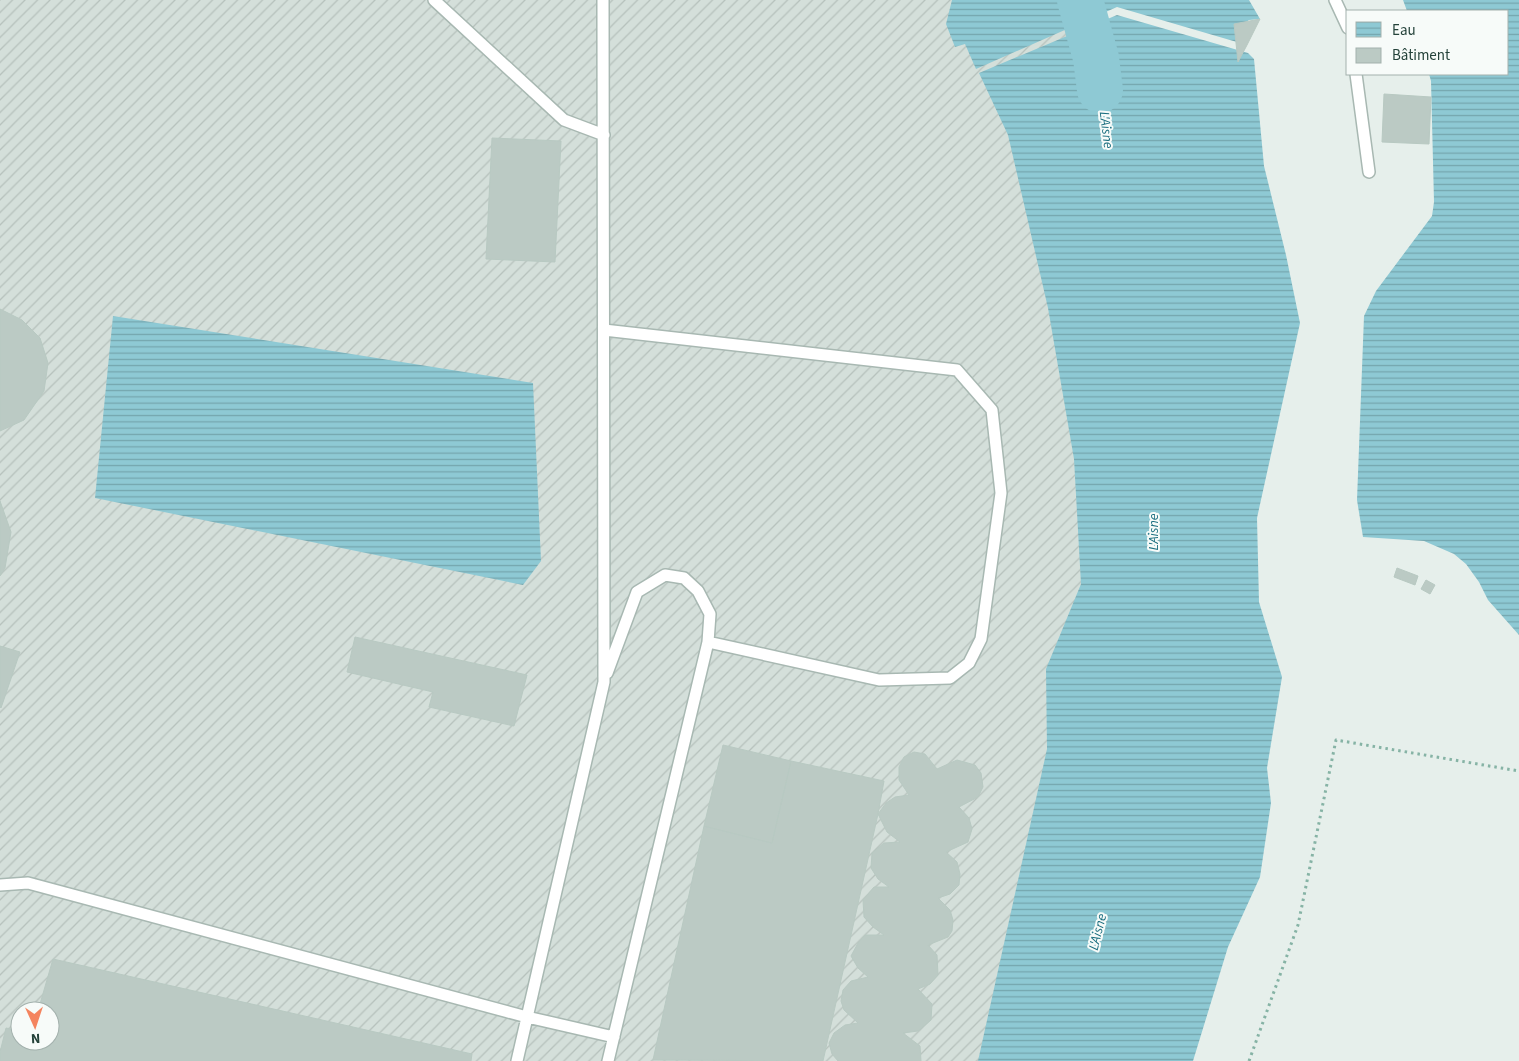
<svg xmlns="http://www.w3.org/2000/svg" width="1519" height="1061" font-family="'Source Sans 3',sans-serif">
<style>
.industrial{fill:url(#industrial-furrows);fill-rule:evenodd}
.water{fill:url(#water-rules)}
.lines{fill:none;stroke-linecap:round;stroke-linejoin:round}
.river{stroke:#8ec9d4;stroke-width:46}
.building{fill:#bbcac4;stroke:#b8c9c2}
.service-casing{stroke:#a8b8b2;stroke-width:14}
.path{stroke:#86b3a5;stroke-width:3;stroke-dasharray:2.5 4;stroke-linecap:butt}
.service{stroke:#fff;stroke-width:11}
.labels{text-anchor:middle;dominant-baseline:central;stroke-width:4;stroke-linejoin:round;paint-order:stroke}
.water-label{font-size:14px;font-style:italic;fill:#1c6f80;stroke:#f7fbf9}
</style>
<defs>
<pattern id="industrial-furrows" width="10" height="10" patternUnits="userSpaceOnUse" patternTransform="scale(1.25)"><rect width="10" height="10" fill="#d4dfda"/><path d="M-1 1l2-2M0 10L10 0M9 11l2-2" fill="none" stroke="#b6c1bc"/></pattern>
<pattern id="water-rules" width="6" height="5" patternUnits="userSpaceOnUse" patternTransform="scale(1.25)"><rect width="6" height="5" fill="#8ec9d4"/><path d="M0 2.5h6" fill="none" stroke="#74a5ad"/></pattern>
</defs>
<rect width="100%" height="100%" fill="#e6efeb"/>
<path class="industrial" d="M 0,0 L 1093,0 L 1144,516 L 1107,1061 L 0,1061 ZM 20,1011 L 50,1011 L 50,1041 L 20,1041 Z"/>
<path class="water" d="M 952,0 L 1249,0 L 1260,19 L 1249,20 L 1245,23 L 1247,45 L 1117,7 L 976,69 L 965,44 L 955,47 L 946,24 Z
M 1403,0 L 1519,0 L 1519,635 L 1488,600 L 1479,582 L 1466,564 L 1454,554 L 1424,541 L 1363,537 L 1357,500 L 1364,316 L 1376,291 L 1432,216 L 1434,202 L 1431,81 L 1429,74 L 1508,74 L 1508,11 L 1407,11 Z
M 1117,15 L 1248,53 L 1254,59 L 1264,166 L 1286,255 L 1300,323 L 1257,518 L 1259,602 L 1282,677 L 1267,768 L 1271,803 L 1260,877 L 1228,947 L 1193,1061 L 978,1061 L 1047,749 L 1046,669 L 1081,584 L 1074,459 L 1048,308 L 1008,135 L 979,73 Z
M 113,316 L 533,383 L 541,561 L 523,585 L 95,498 Z"/>
<g class="lines">
<path class="river" d="M 1080,0 L 1096,58 L 1100,90"/>
</g>
<path class="building" d="M 1260,19 L 1247,45 L 1238,62 L 1234,24 Z
M 1384,94 L 1431,97 L 1429,144 L 1382,142 Z
M 492,138 L 561,141 L 555,262 L 486,259 Z
M 0,309 L 22,320 L 40,338 L 48,363 L 44,391 L 24,420 L 0,431 Z
M 0,501 L 11,532 L 5,568 L 0,576 Z
M 1397,568 L 1418,576 L 1415,585 L 1394,577 Z
M 1426,580 L 1435,585 L 1430,594 L 1421,589 Z
M 355,637 L 527,675 L 514,726 L 429,707 L 433,692 L 347,672 Z
M 0,646 L 20,652 L 1,708 L 0,707 Z
M 723,745 L 791,761 L 772,843 L 704,826 Z
M 914,752 L 925,754 L 937,769 L 957,760 L 975,765 L 981,773 L 983,787 L 978,797 L 959,807 L 969,818 L 972,829 L 968,842 L 946,852 L 957,862 L 960,874 L 959,885 L 950,894 L 938,898 L 950,910 L 953,920 L 952,931 L 948,937 L 928,945 L 937,955 L 938,975 L 930,984 L 918,989 L 932,1004 L 931,1020 L 918,1031 L 903,1033 L 920,1046 L 921,1061 L 838,1061 L 832,1054 L 829,1043 L 834,1033 L 845,1025 L 858,1023 L 844,1010 L 841,1001 L 843,990 L 851,981 L 868,977 L 858,968 L 851,956 L 858,943 L 865,935 L 884,935 L 873,927 L 864,917 L 863,900 L 874,887 L 889,887 L 878,879 L 871,868 L 872,853 L 884,843 L 900,842 L 887,832 L 878,814 L 886,803 L 895,797 L 909,795 L 899,780 L 899,767 L 904,757 Z
M 791,761 L 884,781 L 878,814 L 823,1061 L 653,1060 L 704,826 L 772,843 Z
M 53,959 L 472,1054 L 471,1061 L 0,1061 L 0,1052 L 6,1028 L 20,1031 L 20,1041 L 50,1041 L 50,1011 L 38,1011 Z"/>
<g class="lines">
<defs>
<path id="service" d="M 434,0 L 564,120 L 604,135
M 1335,0 L 1348,28
M 1356,74 L 1369,172
M 604,330 L 957,370 L 992,410 L 1001,493 L 981,639 L 969,663 L 950,678 L 879,680 L 708,642
M 607,673 L 637,592 L 665,575 L 684,578 L 698,591 L 710,614 L 708,642 L 608,1061
M 0,885 L 28,883 L 527,1017 L 614,1037
M 517,1061 L 604,682 L 603,0"/>
</defs>
<use href="#service" class="service-casing"/>
<path class="path" d="M 1249,1061 L 1298,925 L 1336,740 L 1519,771"/>
<use href="#service" class="service"/>
</g>
<g class="labels">
<g class="water-label">
<text transform="translate(1106 130) rotate(83)">L'Aisne</text>
<text transform="translate(1154 532) rotate(-90)">L'Aisne</text>
<text transform="translate(1098 932) rotate(-76)">L'Aisne</text>
</g>
</g>
<rect x="1346" y="10" width="162" height="65" fill="#f7fbf9" stroke="#a3b1ad"/>
<rect x="1356" y="22" width="25" height="15" fill="url(#water-rules)" stroke="#a3b1ad"/>
<text x="1392" y="35" font-size="15" fill="#24423a">Eau</text>
<rect x="1356" y="48" width="25" height="15" fill="#bbcac4" stroke="#a3b1ad"/>
<text x="1392" y="60" font-size="15" fill="#24423a">Bâtiment</text>
<g transform="translate(35 1026) rotate(177)"><circle r="24" fill="#f7fbf9" stroke="#a3b1ad"/>
<path d="M0-4L9 19L0 12L-9 19Z" fill="#f4845f"/>
<text y="-8" font-size="14" font-weight="bold" text-anchor="middle" fill="#24423a">N</text>
</g>
</svg>
